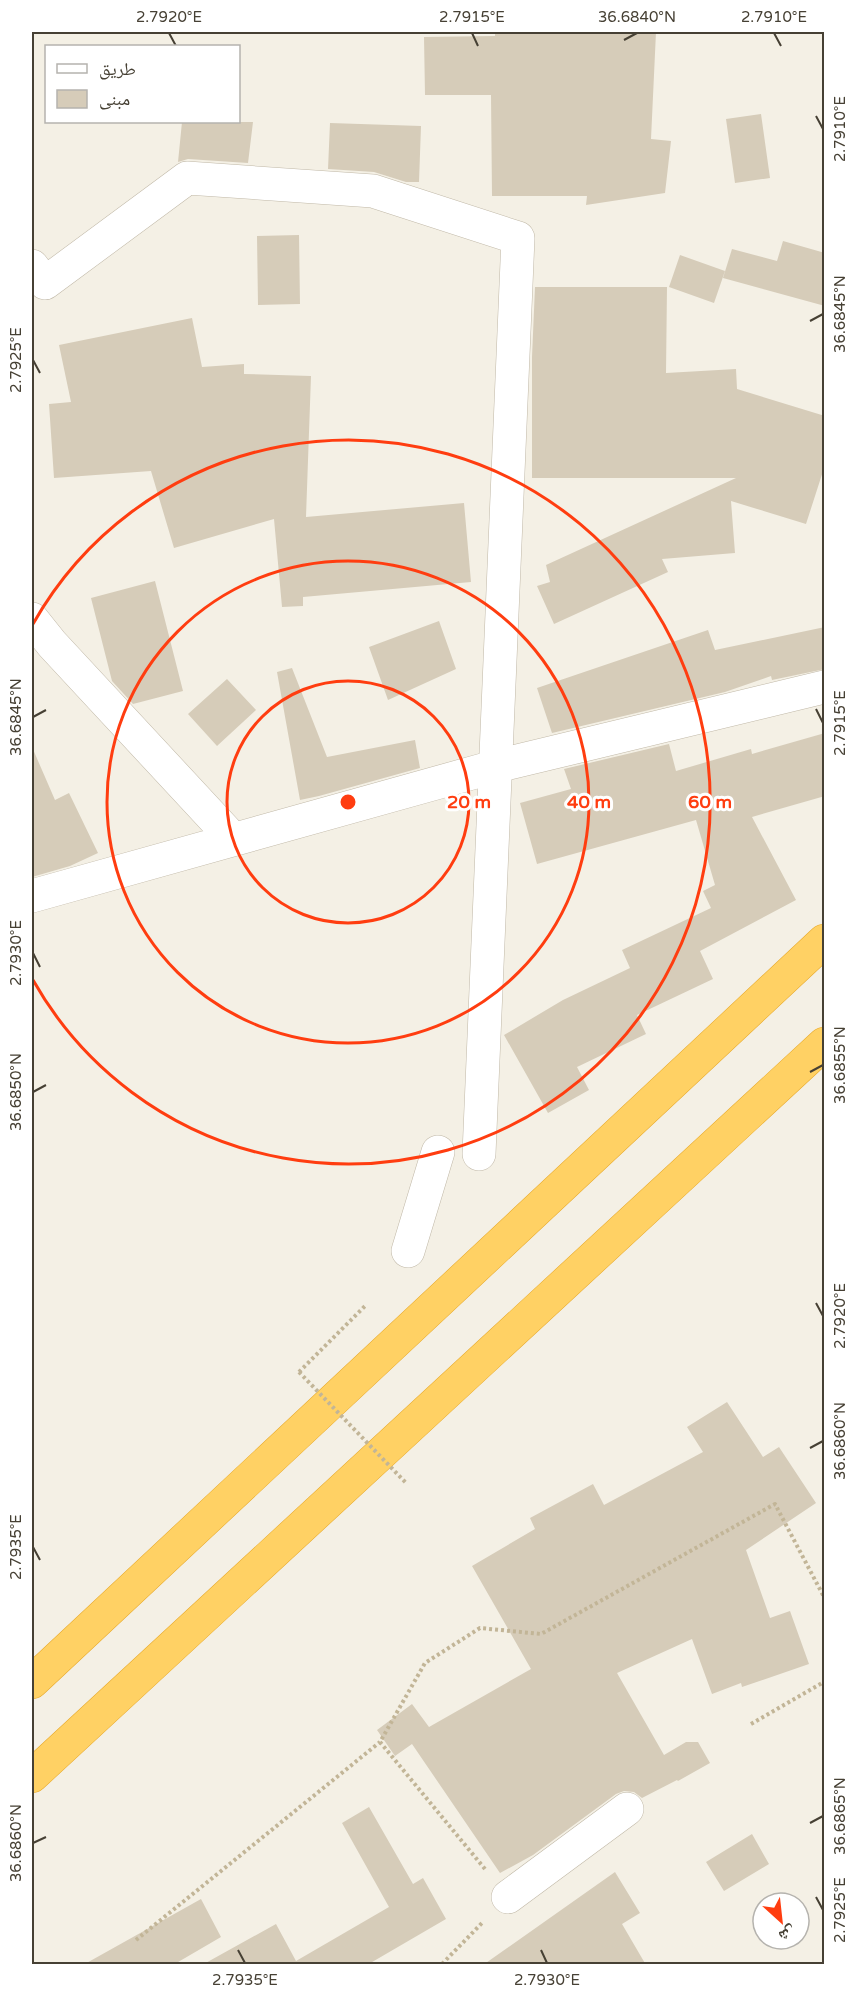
<svg xmlns="http://www.w3.org/2000/svg" width="856" height="1996" font-family="'Varela Round','Noto Naskh Arabic',sans-serif">
<style>
.building{fill:#d6ccb9}
.lines{fill:none;stroke-linecap:round;stroke-linejoin:round}
.minor-casing{stroke:#c0b8a7;stroke-width:34}
.highway-casing{stroke:#e7a92b;stroke-width:34}
.path{stroke:#c2b597;stroke-width:4;stroke-dasharray:3 3;stroke-linecap:butt}
.minor{stroke:#fff;stroke-width:33}
.highway{stroke:#ffd164;stroke-width:33}
.path-bridge{stroke:#c2b597;stroke-width:4;stroke-dasharray:3 3;stroke-linecap:butt}
.ticks{fill:none;stroke:#464034;stroke-width:2}
.ring{fill:none;stroke:#ff3d10;stroke-width:3}
.centre{fill:#ff3d10;stroke:#fff;stroke-width:3}
.ring-label{font-size:18px;text-anchor:middle;font-weight:bold;fill:#ff3d10;stroke:#fff;stroke-width:6;stroke-linejoin:round;paint-order:stroke}
.neatline{fill:none;stroke:#464034;stroke-width:2}
.ticks-label{font-size:15px;text-anchor:middle;fill:#464034}
</style>
<rect width="100%" height="100%" fill="#f4f0e5"/>
<path class="building" d="M 495,32 L 656,32 L 651,139 L 671,141 L 665,193 L 586,205 L 587,196 L 492,196 L 491,95 L 425,95 L 424,37 L 495,36 Z
M 761,114 L 770,178 L 735,183 L 726,119 Z
M 182,122 L 253,122 L 248,163 L 188,159 L 178,162 Z
M 330,123 L 421,126 L 419,182 L 406,182 L 374,172 L 328,169 Z
M 299,235 L 300,304 L 258,305 L 257,236 Z
M 783,241 L 825,253 L 825,306 L 723,278 L 732,249 L 777,261 Z
M 680,255 L 725,271 L 714,303 L 669,287 Z
M 535,287 L 667,287 L 666,373 L 736,369 L 737,389 L 825,416 L 825,465 L 806,524 L 731,501 L 735,553 L 662,559 L 668,572 L 554,624 L 537,586 L 550,582 L 546,565 L 736,478 L 532,478 L 532,357 Z
M 192,318 L 202,367 L 244,364 L 244,374 L 311,376 L 306,517 L 464,503 L 471,582 L 303,597 L 303,606 L 282,607 L 274,519 L 174,548 L 151,471 L 54,478 L 49,404 L 71,402 L 59,345 Z
M 155,581 L 183,691 L 133,704 L 112,681 L 91,598 Z
M 439,621 L 456,669 L 388,700 L 369,647 Z
M 825,627 L 825,669 L 772,680 L 771,676 L 725,692 L 552,733 L 537,688 L 708,630 L 715,650 Z
M 292,668 L 327,757 L 415,740 L 420,768 L 319,796 L 300,800 L 277,672 Z
M 227,679 L 256,710 L 217,746 L 188,714 Z
M 825,733 L 825,796 L 752,817 L 796,900 L 700,951 L 713,979 L 637,1015 L 646,1034 L 577,1067 L 589,1090 L 548,1113 L 504,1035 L 563,1000 L 630,968 L 622,950 L 711,908 L 703,891 L 715,885 L 696,820 L 537,864 L 520,803 L 571,789 L 564,769 L 669,744 L 676,771 L 751,749 L 752,754 Z
M 32,747 L 55,800 L 69,793 L 98,853 L 70,866 L 32,877 Z
M 727,1402 L 763,1457 L 779,1447 L 816,1503 L 746,1550 L 770,1618 L 790,1611 L 809,1664 L 742,1687 L 741,1683 L 712,1694 L 692,1639 L 617,1673 L 664,1755 L 686,1742 L 698,1742 L 710,1763 L 678,1781 L 677,1780 L 642,1798 L 634,1792 L 624,1791 L 616,1794 L 533,1855 L 500,1873 L 412,1744 L 395,1756 L 377,1730 L 412,1704 L 429,1727 L 531,1669 L 472,1566 L 535,1529 L 530,1518 L 593,1484 L 604,1505 L 703,1452 L 687,1427 Z
M 369,1807 L 413,1884 L 423,1878 L 446,1919 L 367,1965 L 202,1965 L 276,1924 L 296,1961 L 389,1907 L 342,1823 Z
M 752,1834 L 769,1864 L 724,1891 L 706,1862 Z
M 615,1872 L 640,1913 L 622,1924 L 646,1965 L 483,1965 Z
M 201,1899 L 221,1937 L 173,1965 L 83,1965 Z"/>
<g class="lines">
<defs>
<path id="minor" d="M 32,266 L 45,283 L 187,178 L 373,191 L 518,238 L 479,1154
M 32,619 L 52,644 L 233,839
M 32,896 L 497,766 L 824,687
M 408,1251 L 438,1152
M 508,1897 L 627,1809"/>
<path id="highway" d="M 32,1682 L 824,941
M 32,1776 L 824,1044"/>
</defs>
<use href="#minor" class="minor-casing"/>
<use href="#highway" class="highway-casing"/>
<path class="path" d="M 299,1372 L 365,1306
M 751,1724 L 824,1682
M 485,1869 L 380,1742 L 425,1663 L 480,1628 L 541,1634 L 775,1504 L 824,1597
M 136,1940 L 380,1742
M 442,1964 L 482,1923"/>
<use href="#minor" class="minor"/>
<use href="#highway" class="highway"/>
<path class="path-bridge" d="M 299,1372 L 407,1484"/>
</g>
<path class="ticks" d="M 169,33 L 176,46M 472,33 L 478,46M 774,33 L 781,46M 624,40 L 637,33M 816,116 L 823,129M 810,321 L 823,314M 33,360 L 40,373M 816,709 L 823,723M 33,717 L 46,710M 33,953 L 40,967M 810,1072 L 823,1065M 33,1092 L 46,1085M 816,1303 L 823,1316M 810,1448 L 823,1441M 33,1547 L 40,1560M 810,1823 L 823,1816M 33,1843 L 46,1837M 816,1897 L 823,1910M 238,1950 L 245,1963M 541,1950 L 547,1963"/>
<g class="ring">
<circle cx="348" cy="802" r="121"/>
<circle cx="348" cy="802" r="241"/>
<path d="M33 624A362 362 0 1 1 33 980"/>
</g>
<circle cx="348" cy="802" r="9" class="centre"/>
<g class="ring-label">
<text x="469" y="808">20 m</text>
<text x="589" y="808">40 m</text>
<text x="710" y="808">60 m</text>
</g>
<rect width="856" height="1996" fill="none" stroke="#ffffff" stroke-width="66"/>
<rect x="45" y="45" width="195" height="78" fill="#ffffff" stroke="#b5b3ae" stroke-width="1.5"/>
<rect x="57" y="64" width="30" height="9" fill="#ffffff" stroke="#b5b3ae" stroke-width="1.5"/>
<text x="99" y="75" font-size="18" fill="#464034">طريق</text>
<rect x="57" y="90" width="30" height="18" fill="#d6ccb9" stroke="#b5b3ae" stroke-width="1.5"/>
<text x="99" y="105" font-size="18" fill="#464034">مبنى</text>
<g transform="translate(781 1921) rotate(153)"><circle r="28" fill="#ffffff" stroke="#b5b3ae" stroke-width="1.5"/>
<path d="M0-4.5L10 22L0 15L-10 22Z" fill="#ff3d10"/>
<text y="-9" font-size="16" font-weight="bold" text-anchor="middle" fill="#464034">ش</text>
</g>
<rect x="33" y="33" width="790" height="1930" class="neatline"/>
<g class="ticks-label">
<text x="169" y="22">2.7920°E</text>
<text x="472" y="22">2.7915°E</text>
<text x="637" y="22">36.6840°N</text>
<text x="774" y="22">2.7910°E</text>
<text transform="translate(840 129) rotate(-90)" y="5">2.7910°E</text>
<text transform="translate(840 314) rotate(-90)" y="5">36.6845°N</text>
<text transform="translate(16 360) rotate(-90)" y="5">2.7925°E</text>
<text transform="translate(16 717) rotate(-90)" y="5">36.6845°N</text>
<text transform="translate(840 723) rotate(-90)" y="5">2.7915°E</text>
<text transform="translate(16 953) rotate(-90)" y="5">2.7930°E</text>
<text transform="translate(840 1065) rotate(-90)" y="5">36.6855°N</text>
<text transform="translate(16 1092) rotate(-90)" y="5">36.6850°N</text>
<text transform="translate(840 1316) rotate(-90)" y="5">2.7920°E</text>
<text transform="translate(840 1441) rotate(-90)" y="5">36.6860°N</text>
<text transform="translate(16 1547) rotate(-90)" y="5">2.7935°E</text>
<text transform="translate(840 1816) rotate(-90)" y="5">36.6865°N</text>
<text transform="translate(16 1843) rotate(-90)" y="5">36.6860°N</text>
<text transform="translate(840 1910) rotate(-90)" y="5">2.7925°E</text>
<text x="245" y="1985">2.7935°E</text>
<text x="547" y="1985">2.7930°E</text>
</g>
</svg>
